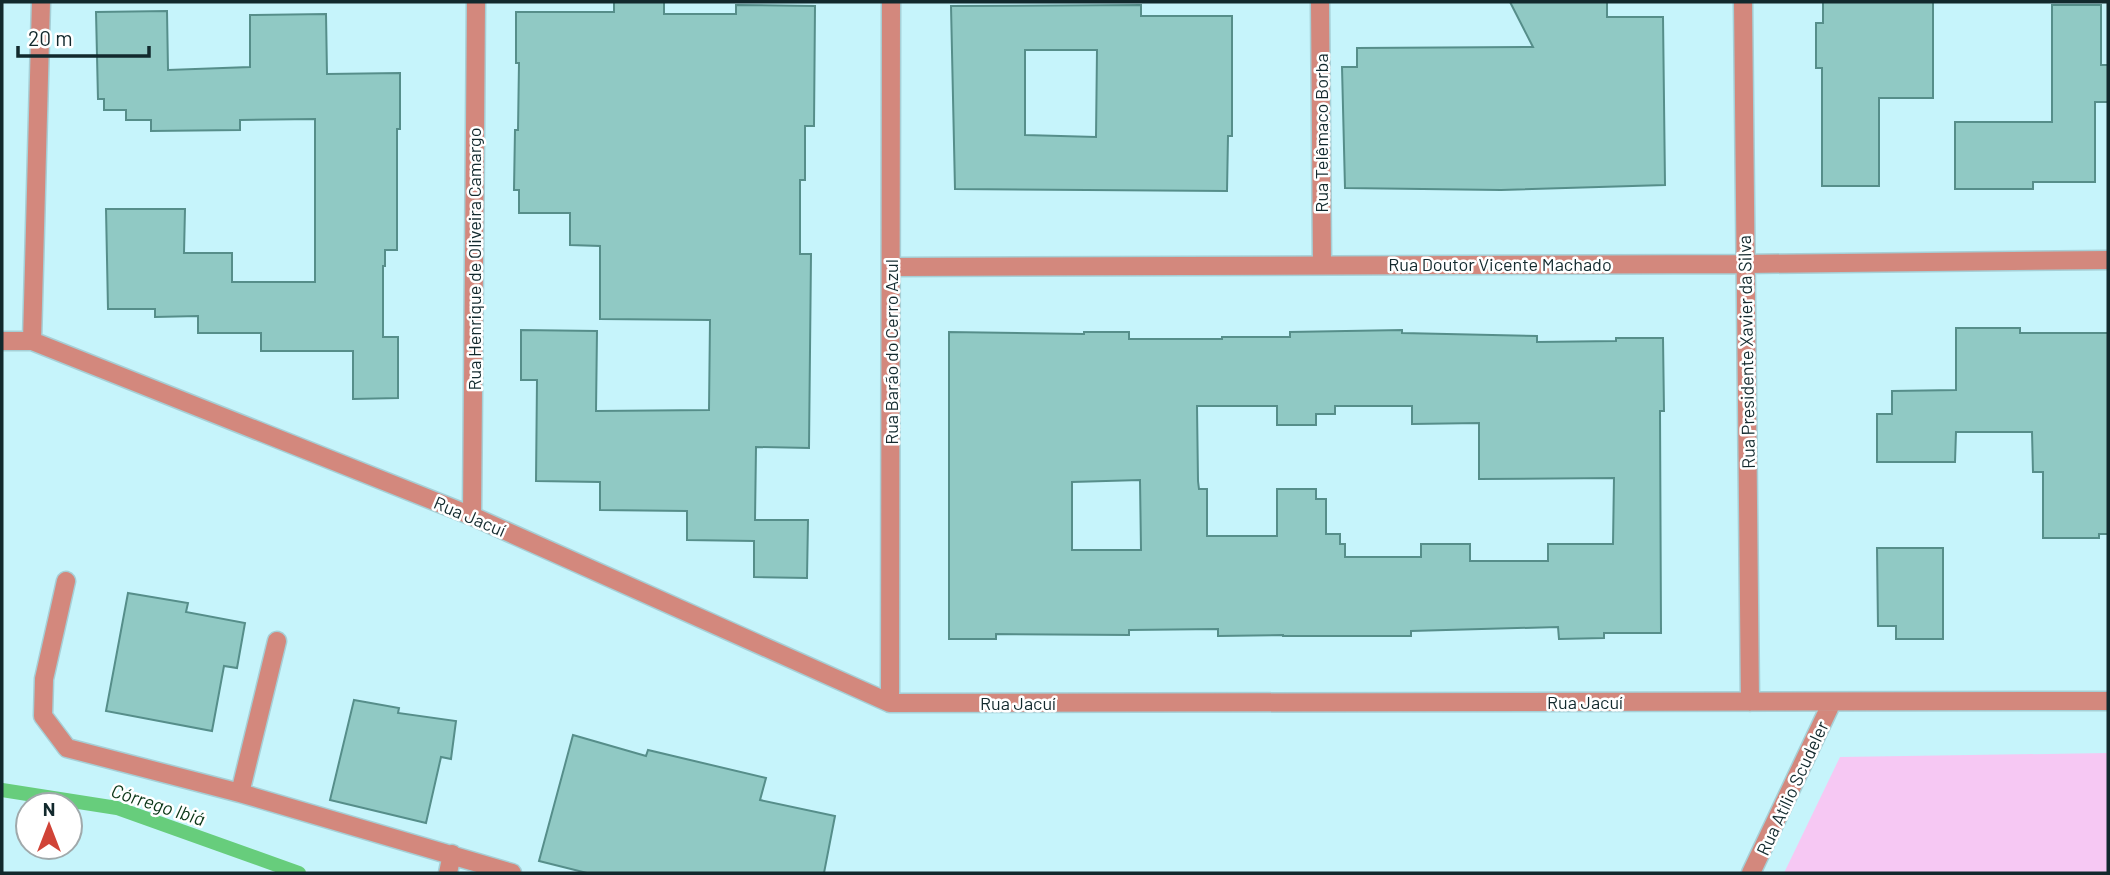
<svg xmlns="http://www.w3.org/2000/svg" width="2110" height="875" font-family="Barlow,sans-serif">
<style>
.green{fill:#f6c8f3}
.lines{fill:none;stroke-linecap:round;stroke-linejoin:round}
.stream{stroke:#67cd7c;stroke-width:14}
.building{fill:#90c9c4;stroke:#568e8a;stroke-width:2;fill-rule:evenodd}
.minor-casing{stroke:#a6cfd6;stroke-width:21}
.minor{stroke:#d3887d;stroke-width:18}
.labels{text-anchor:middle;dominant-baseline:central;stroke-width:5;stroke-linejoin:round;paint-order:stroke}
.street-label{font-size:18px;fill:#12292d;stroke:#fff}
.water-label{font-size:19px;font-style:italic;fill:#0b3617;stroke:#fff}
</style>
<rect width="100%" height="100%" fill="#c6f4fb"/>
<path class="green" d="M 2108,753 L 2108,873 L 1784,873 L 1840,757 Z"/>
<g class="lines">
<path class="stream" d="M 2,790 L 117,808 L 299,873"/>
</g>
<path class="building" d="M 614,2 L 664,2 L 664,14 L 736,14 L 736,5 L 815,6 L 814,126 L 805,126 L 805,180 L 800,180 L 800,254 L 811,254 L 809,448 L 756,447 L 755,520 L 808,520 L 807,578 L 754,577 L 754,541 L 687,540 L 687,511 L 600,510 L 600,482 L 536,481 L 537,380 L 521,380 L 521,330 L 597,331 L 596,411 L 709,410 L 710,320 L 600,319 L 600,246 L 570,245 L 570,213 L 519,213 L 519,190 L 514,190 L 515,130 L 518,130 L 519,63 L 516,63 L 516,12 L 614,12 Z
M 1510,2 L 1607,2 L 1607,17 L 1663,17 L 1665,185 L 1501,190 L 1345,188 L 1342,67 L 1357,67 L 1357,48 L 1533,47 Z
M 1823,2 L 1933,2 L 1933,98 L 1879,98 L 1879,186 L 1822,186 L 1822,68 L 1816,68 L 1816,23 L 1823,23 Z
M 1141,5 L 1141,16 L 1232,16 L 1232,136 L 1228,136 L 1227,191 L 955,189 L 951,6 ZM 1025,50 L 1097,50 L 1096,137 L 1025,135 Z
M 2052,5 L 2101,5 L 2101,65 L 2108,65 L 2108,102 L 2095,102 L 2095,182 L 2033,182 L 2033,189 L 1955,189 L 1955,122 L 2052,122 Z
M 167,11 L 168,70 L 250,67 L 250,15 L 326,14 L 327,74 L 400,73 L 400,129 L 397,129 L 397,250 L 385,250 L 385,266 L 383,266 L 383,337 L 398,337 L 398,398 L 353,399 L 353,351 L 261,351 L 261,333 L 198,333 L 198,316 L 155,317 L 155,309 L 108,309 L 106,209 L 185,209 L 184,253 L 232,253 L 232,282 L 315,282 L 315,119 L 240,120 L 240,130 L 151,131 L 151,120 L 126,120 L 126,110 L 104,110 L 104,99 L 98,99 L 96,12 Z
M 1956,328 L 2020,328 L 2020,333 L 2108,333 L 2108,534 L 2099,534 L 2099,538 L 2043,538 L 2043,472 L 2033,472 L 2032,432 L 1956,432 L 1955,462 L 1877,462 L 1877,414 L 1892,414 L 1892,391 L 1956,390 Z
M 1402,330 L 1402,333 L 1537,336 L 1537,342 L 1616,341 L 1616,338 L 1663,338 L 1664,411 L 1660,411 L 1661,633 L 1604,633 L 1604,638 L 1559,639 L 1558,627 L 1411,631 L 1411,636 L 1283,636 L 1283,635 L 1218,636 L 1218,629 L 1129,630 L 1129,635 L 996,634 L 996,639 L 949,639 L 949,332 L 1084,334 L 1084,332 L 1129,332 L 1129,339 L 1222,339 L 1222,337 L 1290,337 L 1290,332 ZM 1197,406 L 1277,406 L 1277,425 L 1316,425 L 1316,414 L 1335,414 L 1335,406 L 1412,406 L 1412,424 L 1479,423 L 1479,479 L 1614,478 L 1613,544 L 1548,544 L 1548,561 L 1470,561 L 1470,544 L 1421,544 L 1421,557 L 1345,557 L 1345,544 L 1340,544 L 1340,534 L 1326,534 L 1326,499 L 1316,499 L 1316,489 L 1277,489 L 1277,536 L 1207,536 L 1207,489 L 1199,489 L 1198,481 ZM 1140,480 L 1141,550 L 1072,550 L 1072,482 Z
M 1877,548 L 1943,548 L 1943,639 L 1896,639 L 1896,626 L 1878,626 Z
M 128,593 L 188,603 L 186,612 L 245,623 L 237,668 L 224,666 L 212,731 L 106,711 Z
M 354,700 L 399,708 L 398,713 L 456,721 L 451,759 L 441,757 L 426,823 L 330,800 Z
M 573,735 L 646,756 L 648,750 L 766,778 L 760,800 L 835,816 L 824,873 L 587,873 L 539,861 Z"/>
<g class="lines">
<defs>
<path id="minor" d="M 1320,2 L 1322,264
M 1743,2 L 1750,702
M 892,267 L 1746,264 L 2108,260
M 2,341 L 32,341 L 472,516 L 890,703 L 2108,701
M 32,341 L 41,2
M 472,516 L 476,2
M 66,581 L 44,679 L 43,716 L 67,748 L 240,793 L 512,873
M 890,703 L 891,2
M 240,793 L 277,641
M 448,873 L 452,854
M 1751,873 L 1832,702"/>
</defs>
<use href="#minor" class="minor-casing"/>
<use href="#minor" class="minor"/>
</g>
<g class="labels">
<g class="street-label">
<text transform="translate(1321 133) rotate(-90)">Rua Telêmaco Borba</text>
<text transform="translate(474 259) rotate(-90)">Rua Henrique de Oliveira Camargo</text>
<text x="1500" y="264">Rua Doutor Vicente Machado</text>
<text transform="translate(891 352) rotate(-90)">Rua Barão do Cerro Azul</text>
<text transform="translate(1746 352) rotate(-91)">Rua Presidente Xavier da Silva</text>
<text transform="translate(470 516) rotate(23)">Rua Jacuí</text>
<text x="1585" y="702">Rua Jacuí</text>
<text x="1018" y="703">Rua Jacuí</text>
<text transform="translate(1792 788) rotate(-65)">Rua Atílio Scudeler</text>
</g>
<g class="water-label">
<text transform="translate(158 804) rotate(18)">Córrego Ibiá</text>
</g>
</g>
<rect width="2110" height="875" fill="none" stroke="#12292d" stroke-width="7"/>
<g transform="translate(49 826)"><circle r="33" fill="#ffffff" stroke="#a0a9ab" stroke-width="2"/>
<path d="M0-5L12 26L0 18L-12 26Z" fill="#d04337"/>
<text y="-10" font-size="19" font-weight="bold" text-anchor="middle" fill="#12292d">N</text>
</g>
<path d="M18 46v10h131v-10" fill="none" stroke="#12292d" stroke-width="3.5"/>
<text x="28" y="46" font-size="21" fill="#12292d" stroke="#ffffff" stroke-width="5" paint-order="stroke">20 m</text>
</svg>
